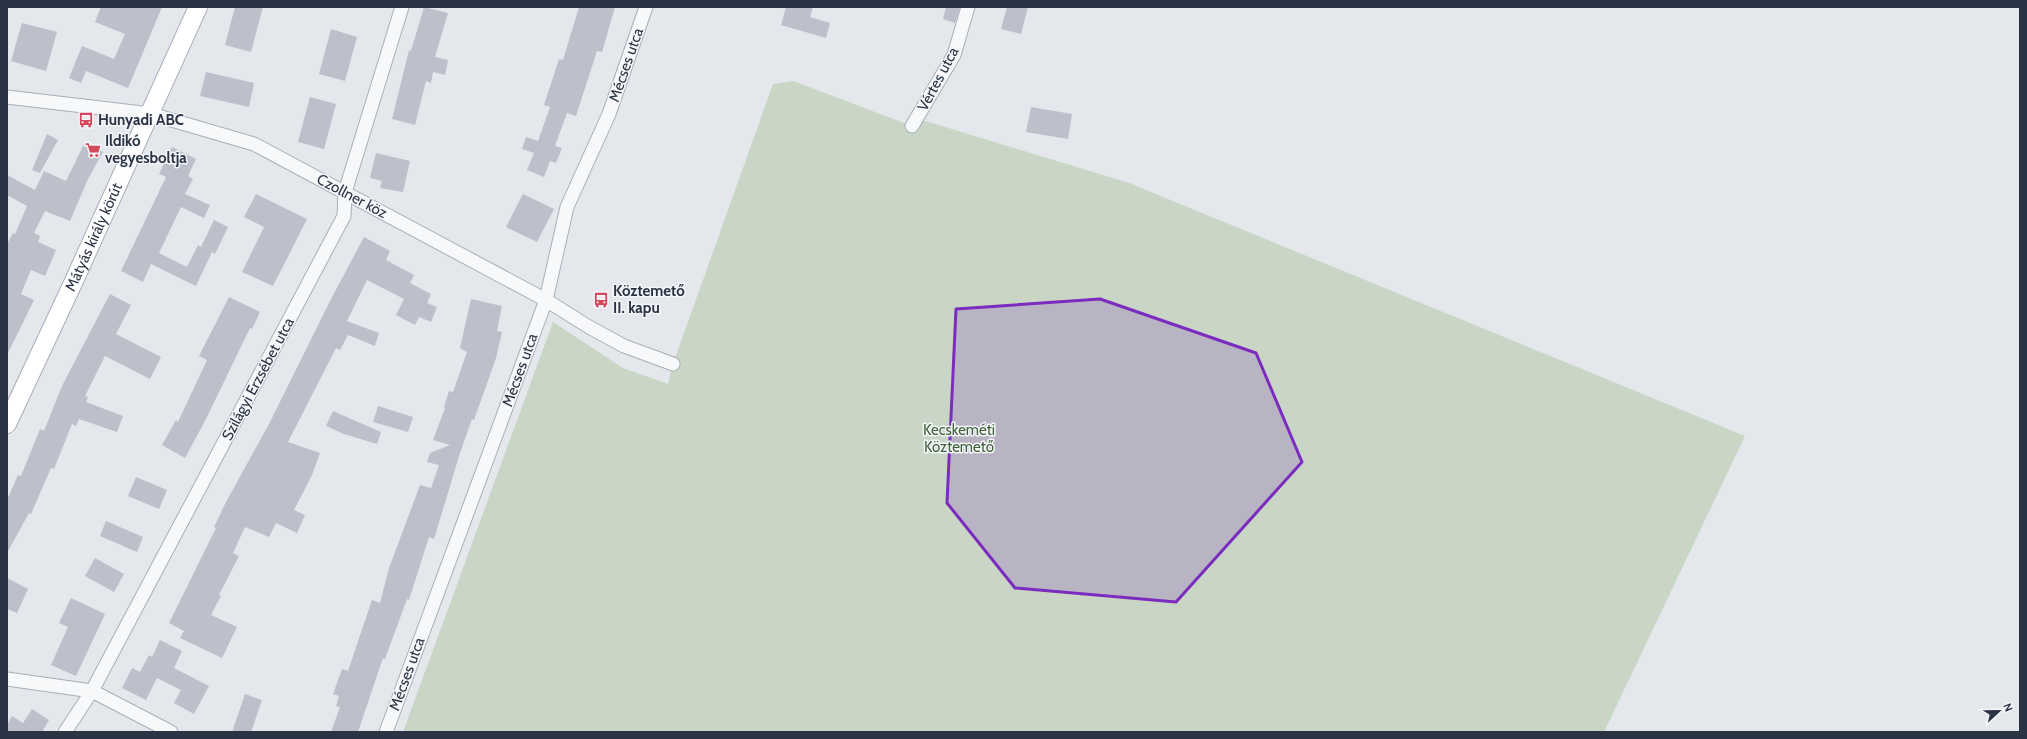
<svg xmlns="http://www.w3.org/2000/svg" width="2027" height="739" font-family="Cabin,sans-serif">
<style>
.green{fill:#c9d6c5}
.building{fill:#bbc0ca}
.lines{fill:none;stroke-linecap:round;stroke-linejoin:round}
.street-casing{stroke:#a9aeb7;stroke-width:15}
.secondary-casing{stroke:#a9aeb7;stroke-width:20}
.street{stroke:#f7f8fa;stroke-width:13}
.secondary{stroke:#fff;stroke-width:18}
.marked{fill:#7b2cbf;fill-opacity:0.2;stroke:#7b2cbf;stroke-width:3;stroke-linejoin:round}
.labels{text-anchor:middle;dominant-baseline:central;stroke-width:3;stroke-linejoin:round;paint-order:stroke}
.street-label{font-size:15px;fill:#2b3445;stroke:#f4f6f9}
.poi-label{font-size:15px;font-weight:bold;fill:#2b3445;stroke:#f4f6f9;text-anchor:start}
.park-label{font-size:15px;fill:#3f6138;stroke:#f4f6f9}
</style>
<rect width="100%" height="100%" fill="#e4e7ec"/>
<path class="green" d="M 793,81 L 912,126 L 922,120 L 1129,183 L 1745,436 L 1604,732 L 403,732 L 553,322 L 623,368 L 668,384 L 673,364 L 773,84 Z"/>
<path class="building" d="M 101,7 L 162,7 L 128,88 L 86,71 L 81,83 L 69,78 L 82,46 L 114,59 L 125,34 L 95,22 Z
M 235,7 L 263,7 L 251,52 L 225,45 Z
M 424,7 L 448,13 L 435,57 L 448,60 L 445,75 L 433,72 L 431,83 L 426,81 L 415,125 L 392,119 L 409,50 L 411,51 Z
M 579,7 L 615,7 L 602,52 L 597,51 L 576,116 L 567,113 L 555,146 L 562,148 L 556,163 L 550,161 L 544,177 L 527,170 L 534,153 L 522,149 L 526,137 L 538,141 L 550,107 L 544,105 L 559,59 L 563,60 Z
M 786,7 L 813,7 L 810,17 L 830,23 L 826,38 L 781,25 Z
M 946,7 L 960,7 L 955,23 L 943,19 Z
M 1007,7 L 1028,7 L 1021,34 L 1001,29 Z
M 22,23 L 57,32 L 46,71 L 11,61 Z
M 331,29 L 357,37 L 345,81 L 319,74 Z
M 206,72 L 254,83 L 249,107 L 200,96 Z
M 310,97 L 336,104 L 324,149 L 298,142 Z
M 1031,107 L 1072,114 L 1068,139 L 1026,132 Z
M 47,134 L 58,140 L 40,173 L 32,170 Z
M 85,142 L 103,152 L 88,179 L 70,221 L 45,211 L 34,233 L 40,236 L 38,242 L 56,250 L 45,276 L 31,270 L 21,294 L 34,300 L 7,355 L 7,244 L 13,233 L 15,234 L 27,206 L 7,195 L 7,175 L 35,190 L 44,171 L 66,181 Z
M 172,147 L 196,159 L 188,176 L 193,179 L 185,194 L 210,205 L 204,218 L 181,207 L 159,253 L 187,267 L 198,245 L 201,247 L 214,220 L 228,227 L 215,254 L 212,252 L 196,286 L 151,264 L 143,282 L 121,271 L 166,177 L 159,174 Z
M 376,153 L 410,161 L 403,192 L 380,188 L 382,181 L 370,178 Z
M 256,194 L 307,219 L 273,286 L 242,272 L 264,227 L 244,217 Z
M 523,194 L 554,209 L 537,242 L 506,227 Z
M 364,237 L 390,251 L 386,260 L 414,275 L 410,283 L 431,294 L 427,303 L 437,307 L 431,322 L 419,317 L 415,325 L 396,315 L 404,299 L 367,280 L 347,321 L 379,333 L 375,346 L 348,335 L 340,350 L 336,348 L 288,442 L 320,453 L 312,475 L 294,510 L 305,515 L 297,533 L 276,523 L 269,537 L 245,527 L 233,553 L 239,556 L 219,595 L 221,596 L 211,615 L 237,627 L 222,658 L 180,638 L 184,631 L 169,623 L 216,528 L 214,527 L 226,502 L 270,422 L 330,301 Z
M 110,294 L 131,305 L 116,334 L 161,357 L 150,379 L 105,356 L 85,396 L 88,397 L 86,402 L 123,416 L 117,432 L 79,419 L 76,426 L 72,424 L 54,469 L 51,468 L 31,514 L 29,513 L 7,553 L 7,500 L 18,475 L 21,476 L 40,429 L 44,431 L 62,386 Z
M 229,297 L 260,312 L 252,329 L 250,328 L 206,419 L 185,458 L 162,445 L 176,420 L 178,422 L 207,360 L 199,356 Z
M 471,299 L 502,306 L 497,331 L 502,332 L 496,358 L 474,420 L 472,419 L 460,453 L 434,539 L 429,537 L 409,600 L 407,599 L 385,659 L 383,658 L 358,732 L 331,732 L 340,707 L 336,706 L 339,696 L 333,694 L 342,669 L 348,671 L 372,600 L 380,603 L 389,568 L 420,485 L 431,488 L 439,465 L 427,462 L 430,453 L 450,445 L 433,440 L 445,408 L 444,407 L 449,391 L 453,392 L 467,352 L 460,348 Z
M 378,406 L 413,417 L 408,432 L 373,422 Z
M 333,411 L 381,432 L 377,444 L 344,434 L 326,426 Z
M 136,477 L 167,490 L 159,509 L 128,496 Z
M 106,521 L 143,537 L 137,552 L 100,536 Z
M 95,558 L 124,574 L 114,592 L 85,576 Z
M 7,578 L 28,589 L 17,613 L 7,609 Z
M 71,598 L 105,614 L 76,676 L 51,665 L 68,627 L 59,623 Z
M 160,640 L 182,651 L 174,668 L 209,686 L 194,714 L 174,703 L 181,690 L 157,678 L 146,700 L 122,688 L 132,668 L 140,672 L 149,655 L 152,657 Z
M 245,694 L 262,700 L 251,732 L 232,732 Z
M 32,709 L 49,720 L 42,732 L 7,732 L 7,725 L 12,716 L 23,723 Z"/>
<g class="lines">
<defs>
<path id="street" d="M 7,97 L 151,114 L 254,144 L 546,300 L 589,327 L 624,346 L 673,364
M 912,126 L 954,55 L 968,7
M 7,679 L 92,691 L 171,732
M 65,732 L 92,691 L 344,216 L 345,192 L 402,7
M 386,732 L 546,300 L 567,207 L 609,114 L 646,7"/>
<g id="secondary">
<path id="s1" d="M 7,424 L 73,283 L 198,7"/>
</g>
</defs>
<use href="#street" class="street-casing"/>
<use href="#secondary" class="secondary-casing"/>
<use href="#street" class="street"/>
<use href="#secondary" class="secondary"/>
</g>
<path class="marked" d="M 1100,299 L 1256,353 L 1302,462 L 1176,602 L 1015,588 L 947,503 L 956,309 Z"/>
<defs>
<symbol id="bus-bare" viewBox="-9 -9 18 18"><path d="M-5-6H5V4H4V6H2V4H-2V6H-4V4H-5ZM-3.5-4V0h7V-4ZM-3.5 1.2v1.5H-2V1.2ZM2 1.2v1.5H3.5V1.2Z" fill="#d1495b" stroke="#f4f6f9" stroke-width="2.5" paint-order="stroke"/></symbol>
<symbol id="supermarket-bare" viewBox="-9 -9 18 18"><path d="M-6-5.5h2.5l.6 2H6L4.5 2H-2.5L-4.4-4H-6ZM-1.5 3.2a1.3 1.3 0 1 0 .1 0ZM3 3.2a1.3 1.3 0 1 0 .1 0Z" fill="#d1495b" stroke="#f4f6f9" stroke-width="2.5" paint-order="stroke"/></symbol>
</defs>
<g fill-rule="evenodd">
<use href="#bus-bare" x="75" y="109" width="22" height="22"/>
<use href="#supermarket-bare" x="82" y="139" width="22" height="22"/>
<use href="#bus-bare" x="590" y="289" width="22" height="22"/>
</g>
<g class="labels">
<g class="street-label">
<text transform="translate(626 65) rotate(-71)">Mécses utca</text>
<text transform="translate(938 79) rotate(-62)">Vértes utca</text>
<text transform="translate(352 196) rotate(28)">Czollner köz</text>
<text stroke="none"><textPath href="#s1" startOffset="206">Mátyás király körút</textPath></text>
<text transform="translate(520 370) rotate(-70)">Mécses utca</text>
<text transform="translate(258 379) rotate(-62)">Szilágyi Erzsébet utca</text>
<text transform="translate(407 674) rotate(-70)">Mécses utca</text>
</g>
<g class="poi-label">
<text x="98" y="120">Hunyadi ABC</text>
<text x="105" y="141">Ildikó<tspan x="105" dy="17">vegyesboltja</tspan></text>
<text x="613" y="291">Köztemető<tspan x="613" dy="17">II. kapu</tspan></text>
</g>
<g class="park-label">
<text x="959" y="430">Kecskeméti<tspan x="959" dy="17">Köztemető</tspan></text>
</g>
</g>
<rect width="2027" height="739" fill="none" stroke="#2b3445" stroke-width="16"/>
<g transform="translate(1999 711) rotate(68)" stroke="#f4f6f9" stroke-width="3" paint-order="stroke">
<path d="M0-3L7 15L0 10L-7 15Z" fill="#2b3445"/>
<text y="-6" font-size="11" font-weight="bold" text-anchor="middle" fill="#2b3445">N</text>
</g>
</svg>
